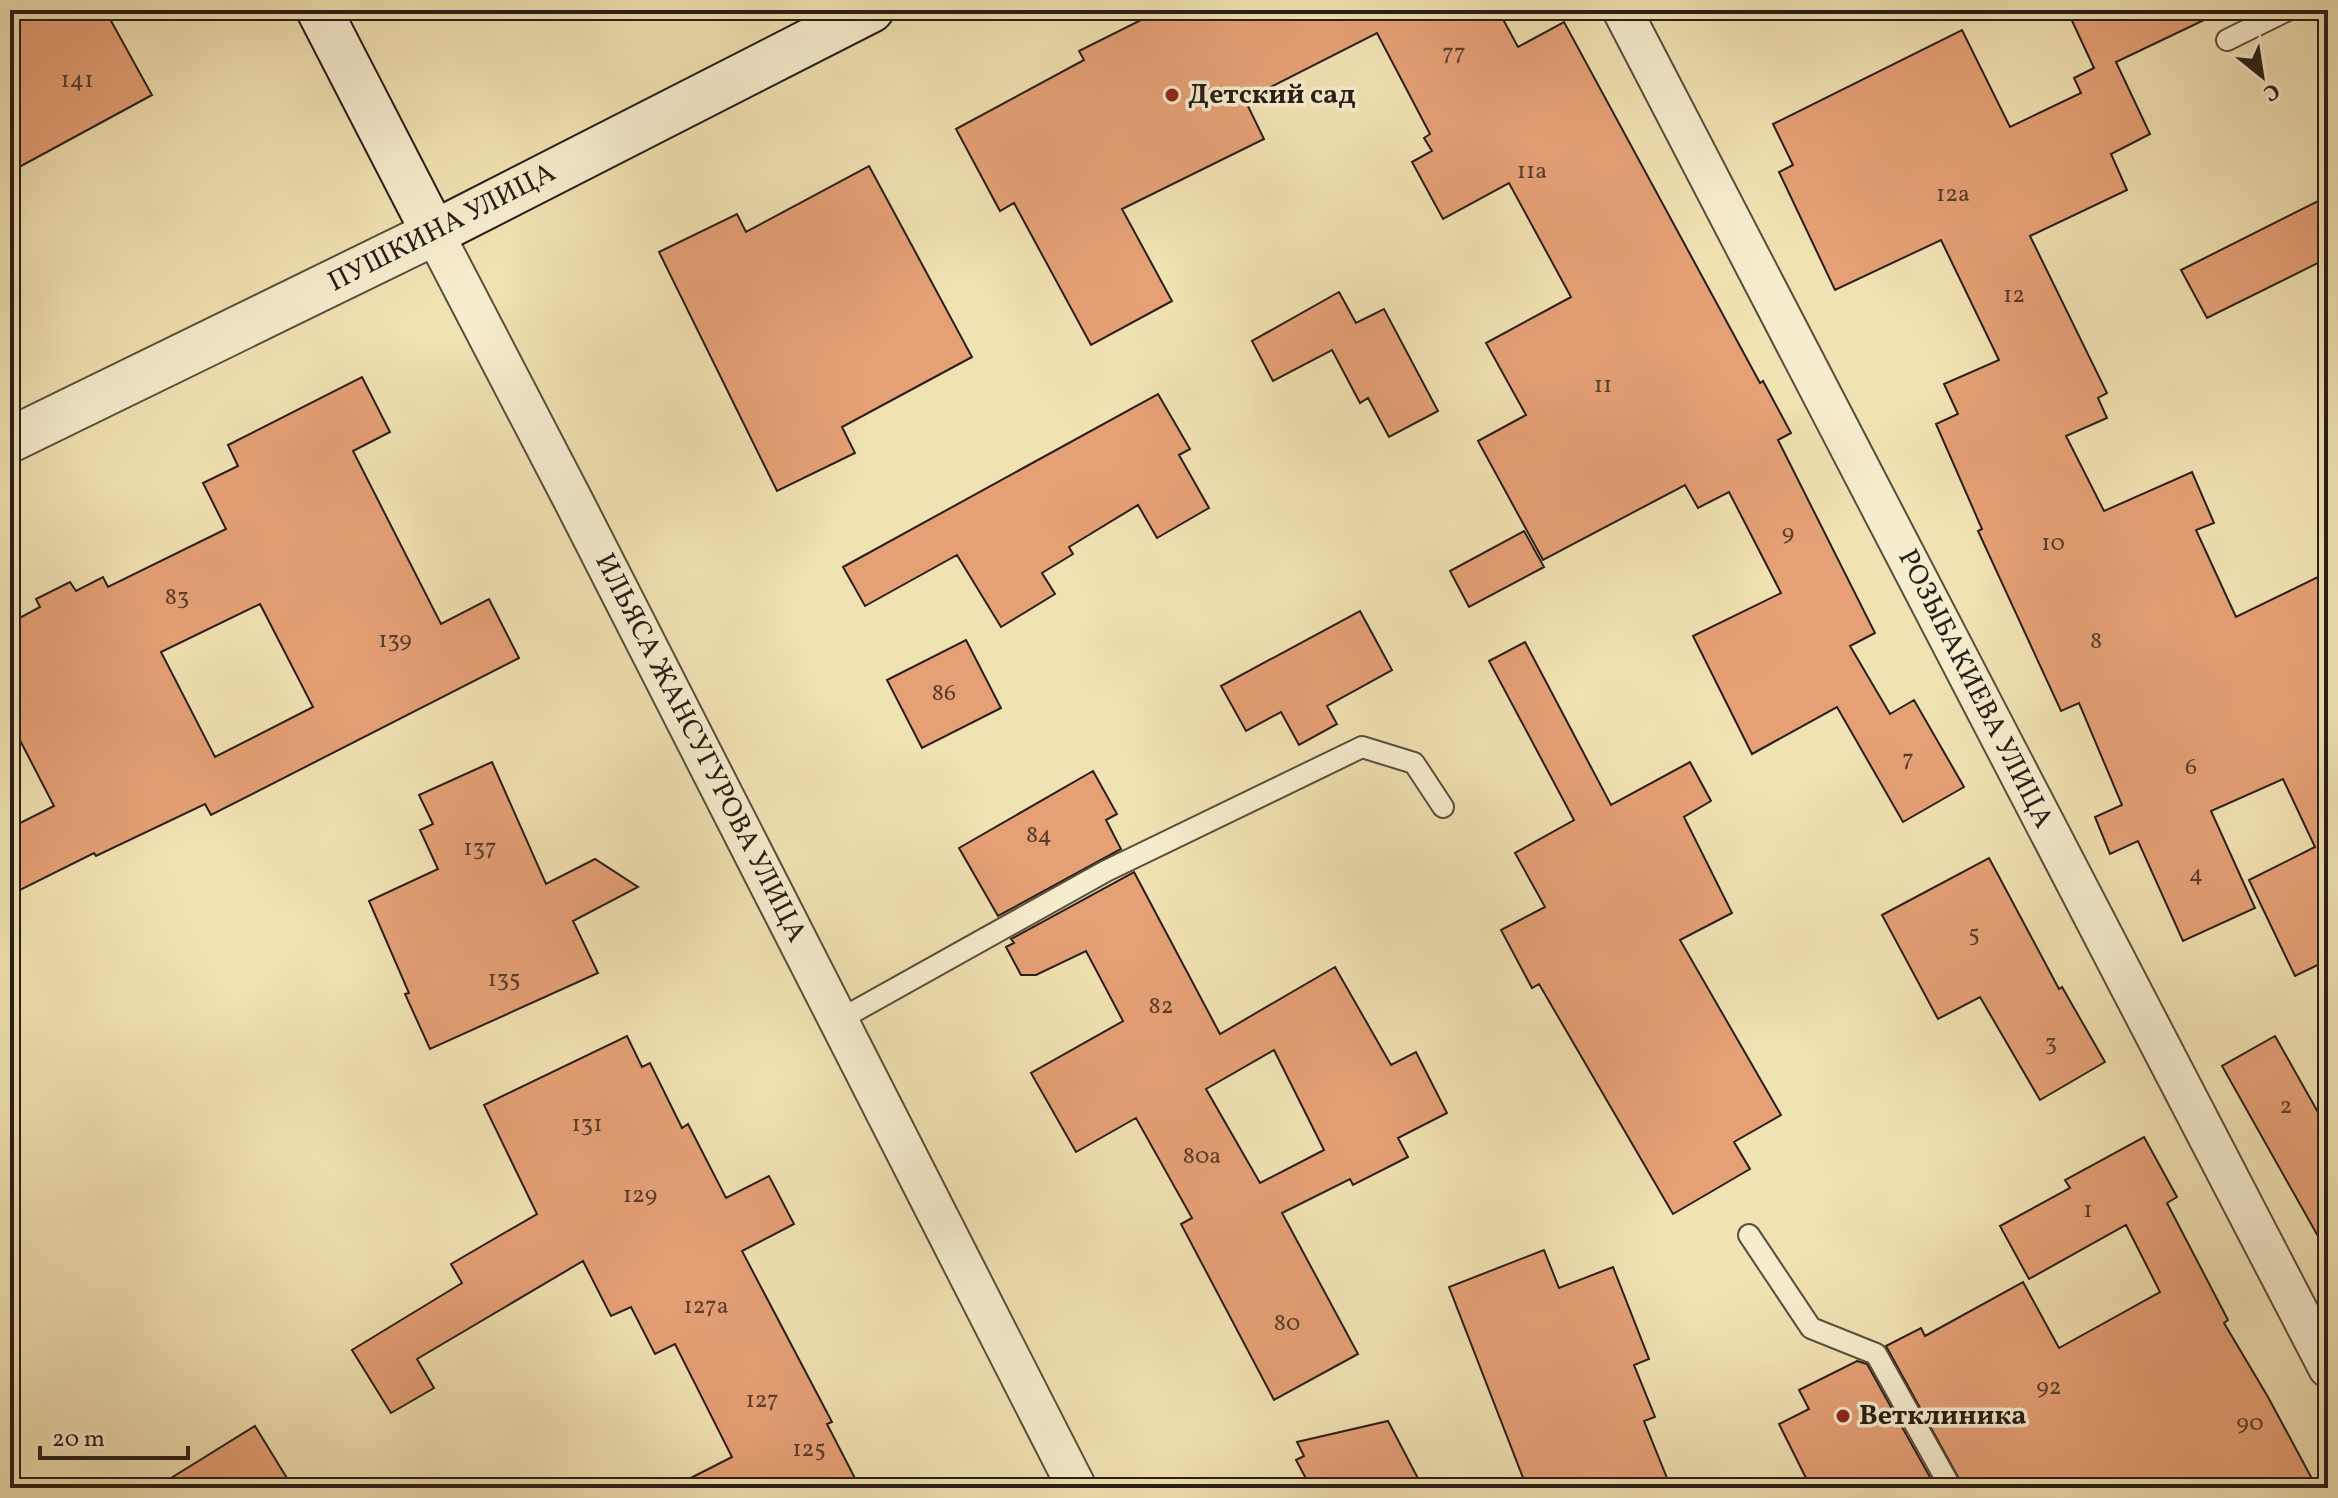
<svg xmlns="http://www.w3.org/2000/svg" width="2338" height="1498" font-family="Vollkorn,serif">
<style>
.building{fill:#e6a076;stroke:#281e15;stroke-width:2;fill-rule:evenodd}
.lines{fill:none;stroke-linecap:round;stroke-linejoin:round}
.service-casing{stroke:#5a4f3c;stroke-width:24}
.minor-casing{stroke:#5a4f3c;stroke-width:42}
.tertiary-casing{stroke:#5a4f3c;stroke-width:48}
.secondary-casing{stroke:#281e15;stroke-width:48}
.service{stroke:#f6ecce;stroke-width:20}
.minor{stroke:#f6ecce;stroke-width:38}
.tertiary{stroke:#f6ecce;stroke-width:44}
.secondary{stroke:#f6ecce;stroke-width:44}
.poi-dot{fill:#8f2418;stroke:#f6ecce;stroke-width:3}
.labels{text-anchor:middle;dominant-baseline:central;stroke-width:7;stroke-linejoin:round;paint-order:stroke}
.number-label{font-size:24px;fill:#583e2d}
.poi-label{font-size:28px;font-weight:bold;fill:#281e15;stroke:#f6ecce;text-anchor:start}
.street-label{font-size:28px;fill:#281e15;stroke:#f6ecce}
</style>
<rect width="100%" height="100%" fill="#f1e2b3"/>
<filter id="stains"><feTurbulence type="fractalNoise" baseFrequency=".0025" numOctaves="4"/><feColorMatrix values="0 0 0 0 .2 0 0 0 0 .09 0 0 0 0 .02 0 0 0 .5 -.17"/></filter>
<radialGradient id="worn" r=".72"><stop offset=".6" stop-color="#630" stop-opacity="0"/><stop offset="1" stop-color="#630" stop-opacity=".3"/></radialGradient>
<path class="building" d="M 10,10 L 105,10 L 152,95 L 10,172 Z
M 1161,10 L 1498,10 L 1518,47 L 1564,22 L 1760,383 L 1763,381 L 1791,433 L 1778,440 L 1875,633 L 1850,646 L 1890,714 L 1914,700 L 1964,787 L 1903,822 L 1837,707 L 1752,754 L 1693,636 L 1781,593 L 1729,492 L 1698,508 L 1685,485 L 1543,560 L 1478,441 L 1526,415 L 1486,343 L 1571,297 L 1509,183 L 1443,219 L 1412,162 L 1432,151 L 1424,138 L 1430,134 L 1377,33 L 1245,100 L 1264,139 L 1122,209 L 1172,301 L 1091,345 L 1014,203 L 1000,211 L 956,129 L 1084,60 L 1079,51 Z
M 2067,10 L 2225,10 L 2116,62 L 2150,134 L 2111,154 L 2127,190 L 2030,236 L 2107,393 L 2098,398 L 2107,418 L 2066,436 L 2104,511 L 2192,472 L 2214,523 L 2196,530 L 2236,617 L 2328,572 L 2328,960 L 2295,976 L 2249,880 L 2315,847 L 2283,779 L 2211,811 L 2255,908 L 2183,941 L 2138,841 L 2110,854 L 2095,817 L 2122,805 L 2079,703 L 2061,711 L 1978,531 L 1982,529 L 1936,424 L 1958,414 L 1944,384 L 1999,360 L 1941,240 L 1835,290 L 1779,172 L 1793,165 L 1773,124 L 1962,30 L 2010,127 L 2081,93 L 2074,78 L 2094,68 Z
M 869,166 L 972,357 L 842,427 L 855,453 L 777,491 L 659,252 L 737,214 L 746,232 Z
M 2328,196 L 2328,258 L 2207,318 L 2181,270 Z
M 1339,292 L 1356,323 L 1384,309 L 1438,411 L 1389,437 L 1368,398 L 1360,403 L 1332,350 L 1273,381 L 1252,341 Z
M 362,377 L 390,432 L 353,451 L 441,624 L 489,599 L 519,658 L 211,815 L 205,804 L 96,856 L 94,853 L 10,895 L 10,828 L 54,806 L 10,721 L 10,623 L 40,607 L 36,599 L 70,582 L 76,591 L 103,577 L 108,587 L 226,529 L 203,483 L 238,466 L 228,445 ZM 260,604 L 313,707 L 215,757 L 161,652 Z
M 1158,394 L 1190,449 L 1179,455 L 1209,508 L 1157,538 L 1138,505 L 1069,547 L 1073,554 L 1042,573 L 1055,594 L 1001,627 L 957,555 L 865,606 L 843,567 Z
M 1524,531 L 1544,567 L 1469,607 L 1450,571 Z
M 1360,611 L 1392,670 L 1327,706 L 1337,724 L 1299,745 L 1281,712 L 1246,731 L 1221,686 Z
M 966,640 L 1001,708 L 922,748 L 887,680 Z
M 1525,642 L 1611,805 L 1690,762 L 1711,801 L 1684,817 L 1732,913 L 1680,940 L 1781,1115 L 1734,1142 L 1750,1169 L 1673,1214 L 1539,984 L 1532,988 L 1501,930 L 1545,907 L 1515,853 L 1574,820 L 1489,661 Z
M 492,762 L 546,884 L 595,859 L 638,887 L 573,921 L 598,973 L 430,1049 L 405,994 L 409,993 L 369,901 L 438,869 L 420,830 L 433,824 L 419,795 Z
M 1093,771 L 1117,814 L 1106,820 L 1121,849 L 998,916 L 959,848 Z
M 1989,858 L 2059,989 L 2062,987 L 2105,1062 L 2040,1100 L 1980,997 L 1938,1019 L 1882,915 Z
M 1134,872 L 1220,1034 L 1335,967 L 1391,1065 L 1416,1052 L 1447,1113 L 1398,1138 L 1408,1157 L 1353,1185 L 1350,1179 L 1282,1213 L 1358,1354 L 1274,1400 L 1181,1224 L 1192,1218 L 1136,1118 L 1076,1152 L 1031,1073 L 1123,1021 L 1086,951 L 1036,975 L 1021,975 L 1006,947 L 1014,943 L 1011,939 ZM 1274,1050 L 1324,1150 L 1260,1183 L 1206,1089 Z
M 627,1036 L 642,1067 L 650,1063 L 682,1128 L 688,1124 L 726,1198 L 769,1176 L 794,1224 L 742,1251 L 832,1422 L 827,1424 L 860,1488 L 671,1488 L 732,1457 L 675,1344 L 655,1354 L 631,1307 L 611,1316 L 583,1261 L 417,1359 L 434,1388 L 391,1413 L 352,1350 L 462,1283 L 451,1264 L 537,1214 L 484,1105 Z
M 2275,1036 L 2328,1130 L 2328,1254 L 2222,1066 Z
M 2144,1137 L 2177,1197 L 2167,1203 L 2228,1320 L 2224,1323 L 2268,1397 L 2317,1488 L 1964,1488 L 1886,1346 L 1921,1328 L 1925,1336 L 2023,1282 L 2059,1348 L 2160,1292 L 2126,1225 L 2029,1279 L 2000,1226 L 2070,1188 L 2065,1180 Z
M 1544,1250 L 1559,1288 L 1613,1267 L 1649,1359 L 1634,1365 L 1655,1417 L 1644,1421 L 1671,1488 L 1527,1488 L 1449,1287 Z
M 1857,1361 L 1867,1364 L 1936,1488 L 1811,1488 L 1779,1424 L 1809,1409 L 1799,1390 Z
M 1388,1421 L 1423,1488 L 1311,1488 L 1296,1460 L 1304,1456 L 1297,1442 Z
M 255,1426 L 293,1488 L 155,1488 Z"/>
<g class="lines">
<defs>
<path id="service" d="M 2227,40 L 2288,10
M 839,1020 L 1106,871 L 1362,747 L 1414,763 L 1443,807
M 1749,1235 L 1811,1328 L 1876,1354 L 1951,1488"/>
<path id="minor" d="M 1622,10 L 2328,1368
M 434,233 L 573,500 L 1077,1488"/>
<path id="tertiary" d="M 10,440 L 434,233"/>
<path id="secondary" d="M 319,10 L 434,233 L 871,10"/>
</defs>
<use href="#service" class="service-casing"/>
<use href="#minor" class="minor-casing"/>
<use href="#tertiary" class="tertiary-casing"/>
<use href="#secondary" class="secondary-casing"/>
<use href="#service" class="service"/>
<use href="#minor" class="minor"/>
<use href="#tertiary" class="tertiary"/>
<use href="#secondary" class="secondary"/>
</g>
<g class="poi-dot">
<circle cx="1172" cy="95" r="8"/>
<circle cx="1843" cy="1416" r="8"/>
</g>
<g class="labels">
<g class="number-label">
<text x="1454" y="54">77</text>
<text x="77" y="81">141</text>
<text x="1532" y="172">11а</text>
<text x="1953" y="195">12а</text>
<text x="2014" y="296">12</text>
<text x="1603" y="386">11</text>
<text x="1788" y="534">9</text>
<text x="2053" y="544">10</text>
<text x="177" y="598">83</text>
<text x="395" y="641">139</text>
<text x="2096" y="642">8</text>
<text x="944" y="694">86</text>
<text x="1908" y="760">7</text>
<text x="2191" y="768">6</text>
<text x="1039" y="836">84</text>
<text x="480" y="849">137</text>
<text x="2196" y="875">4</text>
<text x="1974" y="935">5</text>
<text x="504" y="980">135</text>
<text x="1161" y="1007">82</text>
<text x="2051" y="1044">3</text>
<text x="2286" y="1107">2</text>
<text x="587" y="1125">131</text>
<text x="1202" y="1157">80а</text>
<text x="640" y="1196">129</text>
<text x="2088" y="1211">1</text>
<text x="706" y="1307">127а</text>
<text x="1287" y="1324">80</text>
<text x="2049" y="1388">92</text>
<text x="762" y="1401">127</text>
<text x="2250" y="1424">90</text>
<text x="809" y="1450">125</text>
</g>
<g class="poi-label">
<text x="1188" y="95">Детский сад</text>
<text x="1859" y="1416">Ветклиника</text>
</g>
<g class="street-label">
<text transform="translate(442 228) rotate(-27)">ПУШКИНА УЛИЦА</text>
<text transform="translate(1975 689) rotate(63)">РОЗЫБАКИЕВА УЛИЦА</text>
<text transform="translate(700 748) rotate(63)">ИЛЬЯСА ЖАНСУГУРОВА УЛИЦА</text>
</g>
</g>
<rect width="2338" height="1498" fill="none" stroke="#f1e2b3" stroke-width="40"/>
<rect x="12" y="12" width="2314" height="1474" fill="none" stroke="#281e15" stroke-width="4"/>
<rect x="20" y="20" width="2298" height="1458" fill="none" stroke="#281e15" stroke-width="2"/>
<g transform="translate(2262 76) rotate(150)" stroke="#f6ecce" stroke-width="6" paint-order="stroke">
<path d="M0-6L14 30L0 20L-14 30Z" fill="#281e15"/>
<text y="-12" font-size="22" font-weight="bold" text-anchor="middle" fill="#281e15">С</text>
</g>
<path d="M40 1446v12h148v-12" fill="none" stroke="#281e15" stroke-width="4"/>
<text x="52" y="1446" font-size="24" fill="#281e15" stroke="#f6ecce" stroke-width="6" paint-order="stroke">20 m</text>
<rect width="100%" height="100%" filter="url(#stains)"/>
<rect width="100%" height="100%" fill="url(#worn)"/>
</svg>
